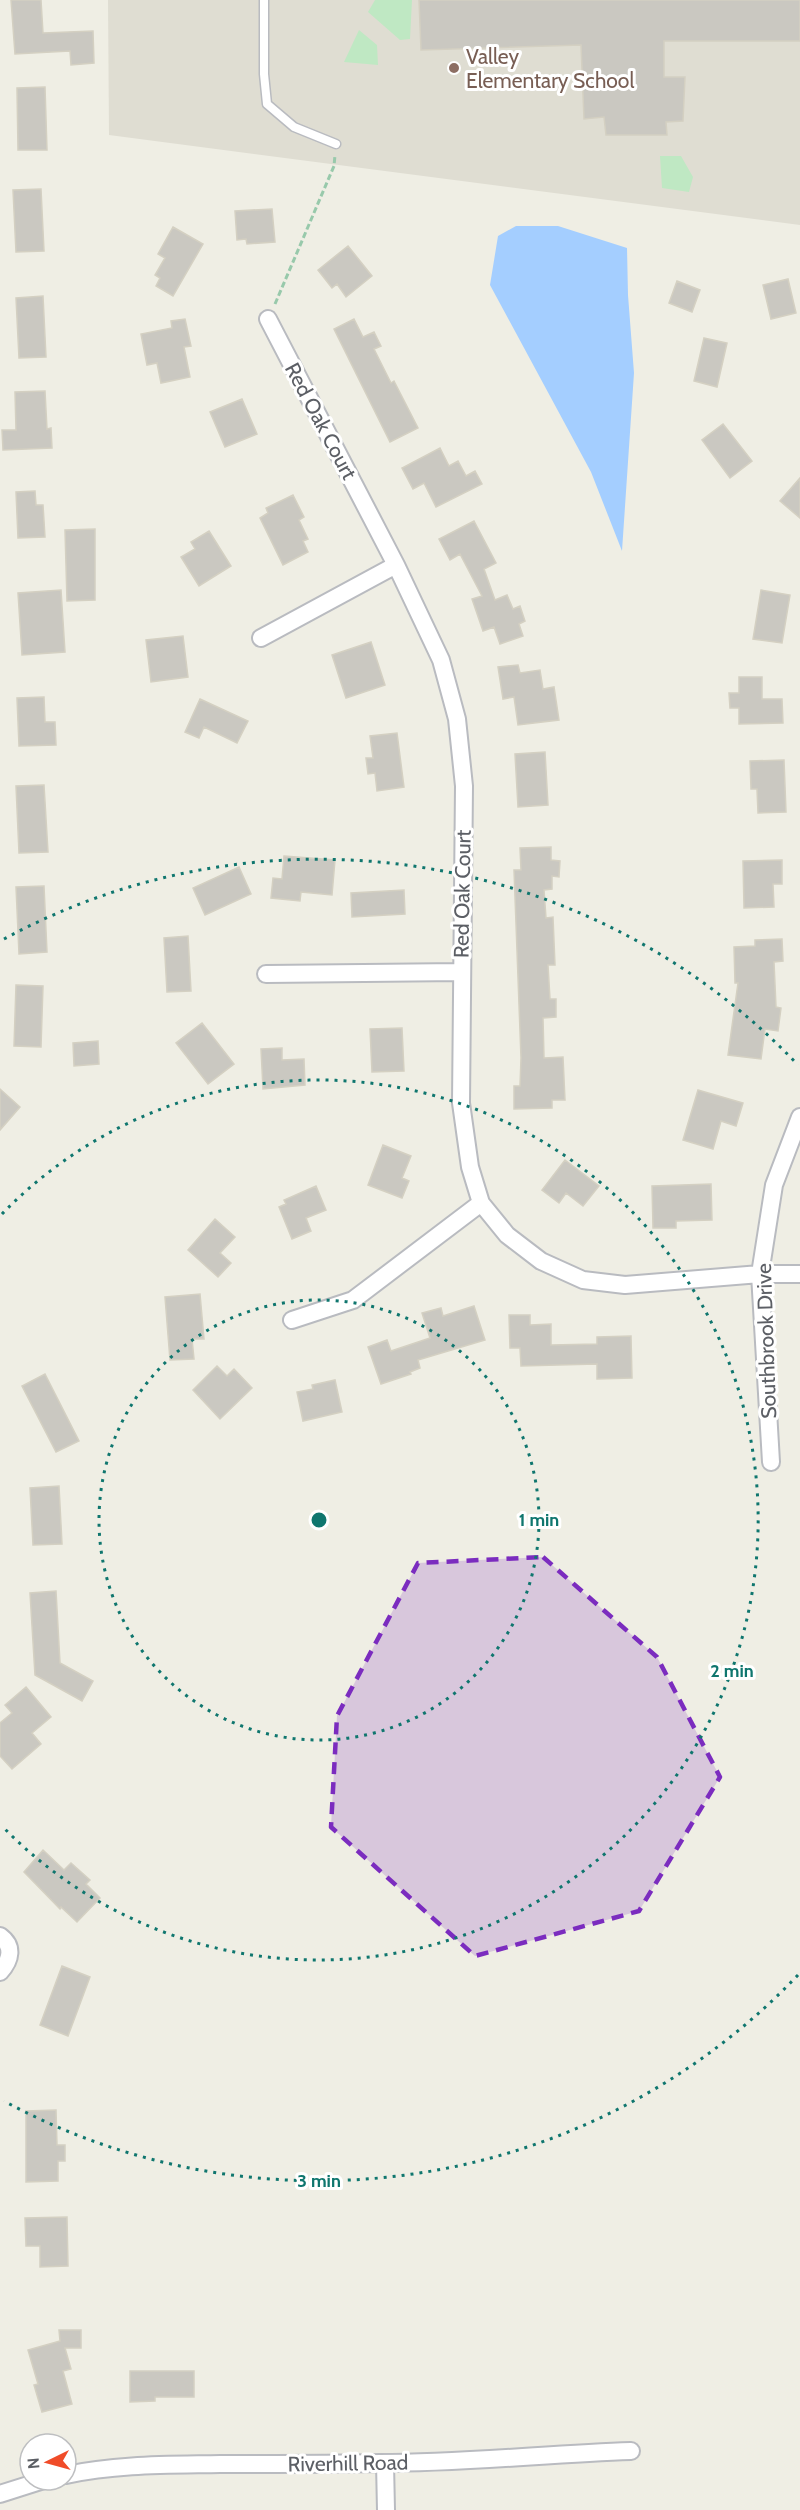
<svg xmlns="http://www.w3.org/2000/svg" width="800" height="2510" font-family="Cabin,sans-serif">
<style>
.education{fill:#dfddd2}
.green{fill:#bfe8c3}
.water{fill:#a4ceff}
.building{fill:#cac8c1;stroke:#d4d0c2;stroke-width:1.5}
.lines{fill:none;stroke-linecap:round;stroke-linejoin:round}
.lane-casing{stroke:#b9bbc0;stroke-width:11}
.street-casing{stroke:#b9bbc0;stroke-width:20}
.path{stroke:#98c9ab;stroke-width:3;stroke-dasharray:6 3;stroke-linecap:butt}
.lane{stroke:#fff;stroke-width:8}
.street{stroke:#fff;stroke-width:16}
.marked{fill:#7b2cbf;fill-opacity:0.2;stroke:#7b2cbf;stroke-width:4.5;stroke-dasharray:12 8;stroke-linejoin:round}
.ring{fill:none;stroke:#0f766e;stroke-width:3;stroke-dasharray:3 6}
.education-dot{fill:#8d6e63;stroke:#fff;stroke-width:2}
.labels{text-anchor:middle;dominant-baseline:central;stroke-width:6;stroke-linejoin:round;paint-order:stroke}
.education-label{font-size:21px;fill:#785e54;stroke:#fff;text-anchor:start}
.street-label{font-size:21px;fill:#5c5f65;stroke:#fff}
.centre{fill:#0f766e;stroke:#fff;stroke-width:3}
.ring-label{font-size:18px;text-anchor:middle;font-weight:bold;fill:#0f766e;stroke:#fff;stroke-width:6;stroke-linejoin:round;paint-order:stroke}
</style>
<rect width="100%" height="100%" fill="#efeee4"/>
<path class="education" d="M 108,0 L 800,0 L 800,225 L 109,135 Z"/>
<path class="green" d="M 375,0 L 412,0 L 410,39 L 400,40 L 368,12 Z
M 359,30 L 377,45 L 378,65 L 344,62 Z
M 660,156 L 681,156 L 693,177 L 689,192 L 662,188 Z"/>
<path class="water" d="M 516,226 L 558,226 L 627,248 L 628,295 L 634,373 L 622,551 L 591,472 L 490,285 L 498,236 Z"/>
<path class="building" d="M 11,0 L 41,0 L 43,33 L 93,31 L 94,63 L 71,65 L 70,51 L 15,54 Z
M 419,0 L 800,0 L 800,41 L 664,41 L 664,77 L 685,77 L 683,121 L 666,122 L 667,135 L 606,135 L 604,117 L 584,119 L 581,45 L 421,50 Z
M 45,87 L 47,150 L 18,150 L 17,88 Z
M 41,189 L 44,251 L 16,252 L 13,190 Z
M 272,209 L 275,242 L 247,244 L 246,239 L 237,240 L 235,211 Z
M 173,227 L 203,244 L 173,296 L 156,286 L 160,278 L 155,275 L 165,258 L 158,254 Z
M 348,246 L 372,276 L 346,297 L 337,284 L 332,288 L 318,270 Z
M 788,279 L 796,313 L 771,319 L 763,285 Z
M 677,281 L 700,290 L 692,312 L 669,303 Z
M 43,296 L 46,357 L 19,358 L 16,298 Z
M 185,319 L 191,346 L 184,347 L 190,377 L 161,383 L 157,363 L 147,365 L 141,334 L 172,328 L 171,321 Z
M 354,319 L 363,337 L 374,332 L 381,346 L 374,349 L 391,383 L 394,381 L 418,428 L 390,442 L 334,329 Z
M 704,338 L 727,343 L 717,387 L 694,381 Z
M 45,391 L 47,429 L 51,428 L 52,448 L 3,450 L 2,430 L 16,430 L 15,392 Z
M 242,399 L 257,434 L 225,447 L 210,412 Z
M 723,424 L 752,461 L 730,478 L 702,440 Z
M 440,448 L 449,466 L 458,461 L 466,476 L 475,471 L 482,484 L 436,507 L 424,483 L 413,489 L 402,468 Z
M 800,478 L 800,518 L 780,501 Z
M 35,491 L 36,505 L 43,505 L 45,537 L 18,538 L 16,492 Z
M 293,495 L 304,517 L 299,520 L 308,539 L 303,541 L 308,552 L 283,565 L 260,518 L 268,513 L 266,508 Z
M 474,521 L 496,563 L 484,569 L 495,600 L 507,595 L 513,609 L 520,606 L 525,621 L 519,624 L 523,636 L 500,644 L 494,627 L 483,631 L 472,599 L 482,596 L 460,554 L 450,560 L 439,539 Z
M 95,529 L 95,600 L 67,601 L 65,530 Z
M 209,531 L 231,566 L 199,586 L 181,557 L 195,549 L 191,542 Z
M 61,590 L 65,652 L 22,655 L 18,593 Z
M 761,590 L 790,595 L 782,643 L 753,639 Z
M 183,636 L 188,677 L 151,682 L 146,640 Z
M 371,642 L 385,685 L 346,698 L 332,655 Z
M 518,665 L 520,673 L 540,670 L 543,689 L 554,687 L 559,720 L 518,725 L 514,697 L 503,699 L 498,667 Z
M 739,677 L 762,677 L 762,699 L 782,699 L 783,723 L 739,724 L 739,708 L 730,708 L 729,693 L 739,693 Z
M 44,697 L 45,722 L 55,722 L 56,745 L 19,746 L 17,698 Z
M 200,699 L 248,721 L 237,743 L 204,727 L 199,738 L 185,732 Z
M 397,733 L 404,787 L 377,791 L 375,773 L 368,774 L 366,758 L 373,758 L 370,736 Z
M 545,752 L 548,805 L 518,807 L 515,754 Z
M 784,760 L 786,812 L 758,813 L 757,789 L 751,789 L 750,761 Z
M 44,785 L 48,852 L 19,853 L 16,786 Z
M 551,847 L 551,860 L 560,861 L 559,877 L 552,876 L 552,889 L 544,890 L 546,918 L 553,917 L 555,965 L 548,965 L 550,999 L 556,999 L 556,1017 L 543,1018 L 544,1058 L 563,1057 L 565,1100 L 552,1100 L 552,1108 L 514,1109 L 514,1086 L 520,1086 L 521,1058 L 514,870 L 521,870 L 520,848 Z
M 284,856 L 335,860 L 332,895 L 301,892 L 300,901 L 271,898 L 273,878 L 282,879 Z
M 782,860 L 782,884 L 773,884 L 774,907 L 744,908 L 743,861 Z
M 239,867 L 251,894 L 205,915 L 193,888 Z
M 44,886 L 47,952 L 19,954 L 16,887 Z
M 404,890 L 405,914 L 352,917 L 351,893 Z
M 188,936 L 191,991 L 167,992 L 164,938 Z
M 782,939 L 783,961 L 774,962 L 776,1007 L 781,1008 L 778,1031 L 765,1029 L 761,1059 L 728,1055 L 738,983 L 735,983 L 734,947 L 755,946 L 755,940 Z
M 16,985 L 43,986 L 41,1047 L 14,1046 Z
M 202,1023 L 234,1064 L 208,1084 L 176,1043 Z
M 402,1028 L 404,1071 L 372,1072 L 370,1029 Z
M 98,1041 L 99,1064 L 74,1066 L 73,1043 Z
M 282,1048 L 282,1060 L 304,1059 L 305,1085 L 263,1089 L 261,1049 Z
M 0,1089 L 20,1107 L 0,1130 Z
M 698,1090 L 743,1103 L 736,1126 L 721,1121 L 713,1149 L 683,1140 Z
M 383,1145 L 411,1156 L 402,1178 L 409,1181 L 402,1198 L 368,1185 Z
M 565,1160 L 599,1186 L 583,1206 L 566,1193 L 559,1203 L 542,1190 Z
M 711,1184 L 712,1220 L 676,1221 L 676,1228 L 653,1228 L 652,1186 Z
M 316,1186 L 326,1210 L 306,1218 L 311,1231 L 292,1239 L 279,1207 L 286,1204 L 284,1200 Z
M 215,1219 L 235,1237 L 220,1253 L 231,1263 L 218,1277 L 188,1250 Z
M 200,1294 L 204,1339 L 192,1339 L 194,1359 L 170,1360 L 165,1297 Z
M 474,1306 L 485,1340 L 418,1360 L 420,1368 L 410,1372 L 411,1374 L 381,1384 L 368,1347 L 387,1340 L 391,1351 L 430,1338 L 422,1313 L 441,1308 L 443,1316 Z
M 509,1315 L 530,1315 L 530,1325 L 551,1324 L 551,1345 L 597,1344 L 597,1337 L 631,1336 L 632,1378 L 597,1379 L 597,1364 L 521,1366 L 520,1348 L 510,1348 Z
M 217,1366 L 227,1376 L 234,1369 L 252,1388 L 220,1419 L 193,1390 Z
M 45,1374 L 79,1441 L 56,1452 L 22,1386 Z
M 335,1380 L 342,1412 L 303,1421 L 297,1392 L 313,1389 L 312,1385 Z
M 59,1486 L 62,1544 L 33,1545 L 30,1488 Z
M 56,1591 L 60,1663 L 93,1681 L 82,1701 L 35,1675 L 30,1593 Z
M 26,1687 L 51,1717 L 32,1733 L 41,1744 L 12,1769 L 0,1756 L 0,1723 L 12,1713 L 5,1705 Z
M 43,1850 L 64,1870 L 71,1863 L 90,1880 L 86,1884 L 100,1898 L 77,1922 L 61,1907 L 60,1909 L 24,1872 Z
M 62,1966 L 90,1977 L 68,2036 L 40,2025 Z
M 56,2110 L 57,2145 L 65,2145 L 65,2161 L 58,2161 L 58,2181 L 26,2182 L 26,2111 Z
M 67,2217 L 68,2266 L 40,2267 L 40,2246 L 26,2246 L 25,2218 Z
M 59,2330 L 81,2330 L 81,2348 L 65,2348 L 71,2369 L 63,2371 L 72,2404 L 42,2412 L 34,2385 L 38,2384 L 28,2350 L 60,2341 Z
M 130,2371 L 194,2371 L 194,2397 L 155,2397 L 155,2401 L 130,2402 Z"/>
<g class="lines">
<defs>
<path id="lane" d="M 264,0 L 264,74 L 267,104 L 294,127 L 336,144"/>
<path id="street" d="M 268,319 L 396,565 L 441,660 L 457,719 L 464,786 L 461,1103 L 470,1167 L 481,1203 L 507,1235 L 541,1261 L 583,1280 L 625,1285 L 760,1274 L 800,1274
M 261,638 L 396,565
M 266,974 L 461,972
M 292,1320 L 353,1300 L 481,1203
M 771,1462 L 760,1274 L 774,1185 L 800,1117
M 0,1936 C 14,1946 11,1960 0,1972
M 385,2463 L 386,2510
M 66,2475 C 117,2464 169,2465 220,2464 C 274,2464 327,2464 380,2463 C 464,2463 547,2454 631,2451
M 0,2494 L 44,2480"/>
</defs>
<use href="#lane" class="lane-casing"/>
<use href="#street" class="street-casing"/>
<path class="path" d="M 275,304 L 334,166 L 335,155"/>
<use href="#lane" class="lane"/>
<use href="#street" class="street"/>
</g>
<path class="marked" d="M 543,1557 L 657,1657 L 720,1777 L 639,1911 L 475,1956 L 331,1827 L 337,1716 L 418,1563 Z"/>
<g class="ring">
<circle cx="319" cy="1520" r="220"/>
<path d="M2 1214A440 440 0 1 1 2 1826"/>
<path d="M798 1975A661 661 0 0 1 4 2101M4 939A661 661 0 0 1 798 1065"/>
</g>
<circle class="education-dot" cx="454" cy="68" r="6"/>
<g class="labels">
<g class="education-label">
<text x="466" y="56">Valley<tspan x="466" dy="24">Elementary School</tspan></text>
</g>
<g class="street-label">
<text transform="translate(321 421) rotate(62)">Red Oak Court</text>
<text transform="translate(462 894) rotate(-89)">Red Oak Court</text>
<text transform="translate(766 1341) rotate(-92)">Southbrook Drive</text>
<text transform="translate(348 2463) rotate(-1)">Riverhill Road</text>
</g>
</g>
<circle cx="319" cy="1520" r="9" class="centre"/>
<g class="ring-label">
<text x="539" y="1526">1 min</text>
<text x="732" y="1677">2 min</text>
<text x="319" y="2187">3 min</text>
</g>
<g transform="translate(48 2462) rotate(265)"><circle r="28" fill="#ffffff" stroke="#bebfc1" stroke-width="1.5"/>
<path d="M0-4.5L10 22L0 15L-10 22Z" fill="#f04c29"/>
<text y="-9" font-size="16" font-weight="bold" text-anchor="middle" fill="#5c5f65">N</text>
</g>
</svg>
